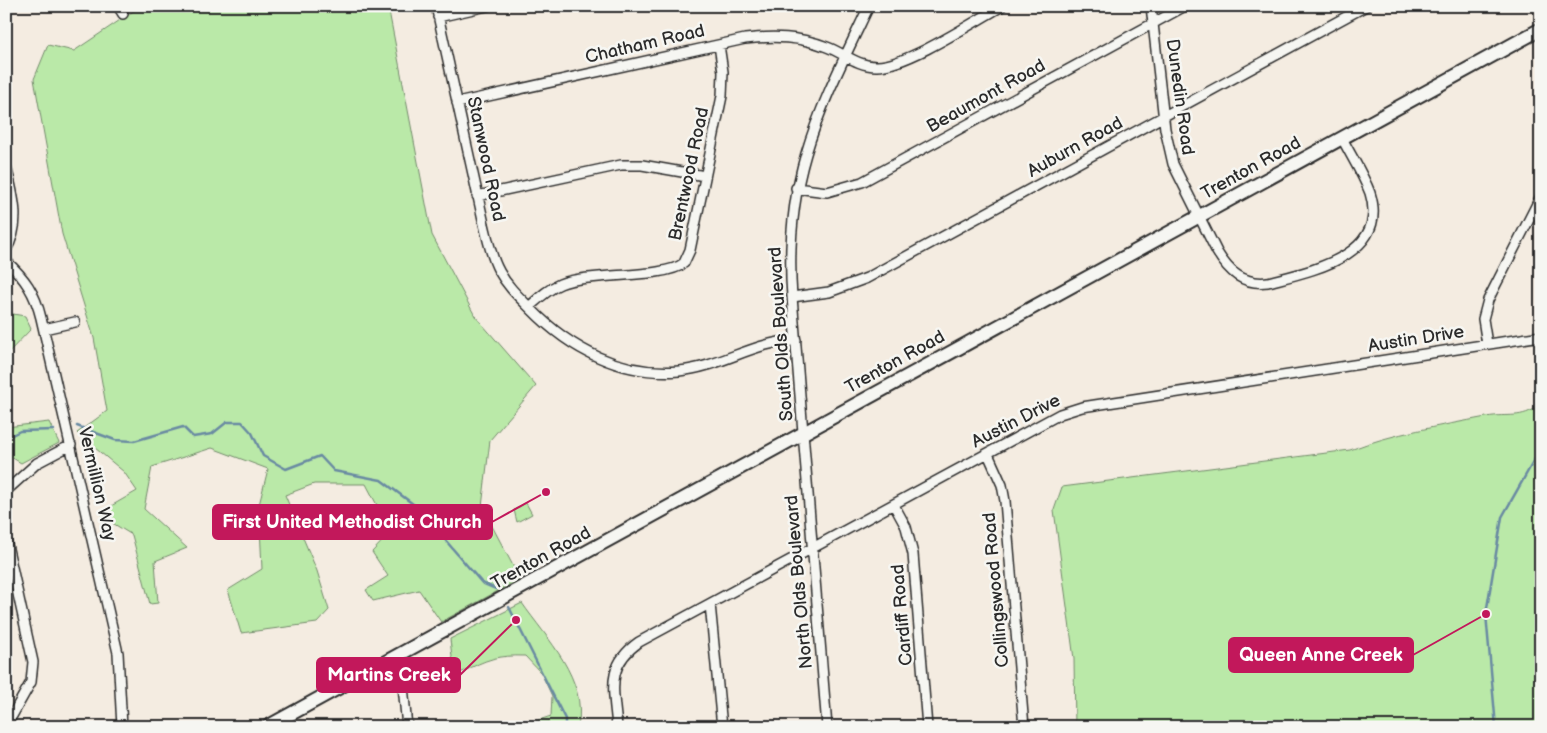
<svg xmlns="http://www.w3.org/2000/svg" width="1547" height="733" font-family="'Balsamiq Sans',sans-serif">
<style>
.green{fill:#bae9a8;stroke:#728a6a}
.lines{fill:none;stroke-linecap:round;stroke-linejoin:round}
.stream{stroke:#698aa2;stroke-width:2.5}
.minor-casing{stroke:#2b2b2b;stroke-width:12}
.secondary-casing{stroke:#2b2b2b;stroke-width:16}
.minor{stroke:#f6f6f2;stroke-width:9}
.secondary{stroke:#f6f6f2;stroke-width:12}
.labels{text-anchor:middle;dominant-baseline:central;stroke-width:5;stroke-linejoin:round;paint-order:stroke}
.street-label{font-size:18px;fill:#2b2b2b;stroke:#f6f6f2}
.leader{fill:none;stroke:#c2185b;stroke-width:2}
.callout-dot{fill:#c2185b;stroke:#f6f6f2;stroke-width:2}
.callout{fill:#c2185b;stroke:#c2185b;stroke-width:2}
.callout-label{font-size:19px;text-anchor:middle;font-weight:bold;fill:#fff}
</style>
<rect width="100%" height="100%" fill="#f4ece1"/>
<filter id="ink" filterUnits="userSpaceOnUse"><feTurbulence type="fractalNoise" baseFrequency=".02" numOctaves="2"/><feDisplacementMap in="SourceGraphic" scale="10" xChannelSelector="R" yChannelSelector="G"/><feConvolveMatrix kernelMatrix="1 2 1 2 8 2 1 2 1" color-interpolation-filters="sRGB"/></filter>
<g filter="url(#ink)">
<path class="green" d="M 141,6 L 388,6 L 432,235 L 475,316 L 536,386 L 490,440 L 482,507 L 520,579 L 441,622 L 419,590 L 373,601 L 366,590 L 388,576 L 372,552 L 391,532 L 366,484 L 314,484 L 285,495 L 317,571 L 329,610 L 317,623 L 241,633 L 228,590 L 262,569 L 259,505 L 268,469 L 212,448 L 152,467 L 144,509 L 187,548 L 155,561 L 158,603 L 150,604 L 132,535 L 101,516 L 111,506 L 137,491 L 124,472 L 77,433 L 107,411 L 94,338 L 62,234 L 34,79 L 48,45 L 74,51 Z
M 6,309 L 13,314 L 25,316 L 31,329 L 6,355 Z
M 1541,345 L 1541,386 C 1535,372 1533,360 1537,346 Z
M 1541,405 L 1541,727 L 1075,727 L 1074,659 L 1054,510 L 1062,487 L 1350,450 C 1394,433 1440,426 1486,417 C 1510,413 1519,420 1541,405 Z
M 49,422 L 59,443 L 21,463 L 6,454 L 6,427 Z
M 526,503 L 532,514 L 517,522 L 514,510 Z
M 522,603 C 547,639 588,679 578,727 L 535,727 L 536,721 L 551,716 L 552,696 L 541,673 L 525,656 C 499,655 486,659 463,672 L 455,671 L 450,660 L 452,657 L 450,639 Z"/>
<g class="lines">
<path class="stream" d="M 77,426 L 115,440 L 134,441 L 183,427 L 193,437 L 212,434 L 227,422 L 242,422 L 252,433 L 263,456 L 286,469 L 320,456 L 334,471 L 381,480 L 417,507 L 482,583 L 496,589
M 6,438 L 20,431 L 54,430
M 509,607 L 565,719 L 565,727
M 1496,727 L 1486,614 L 1502,517 L 1541,448"/>
<defs>
<path id="minor" d="M 118,6 L 123,14
M 436,6 L 484,224 C 488,240 491,257 499,271 C 507,286 519,297 531,309 C 570,349 621,376 679,371 C 711,368 736,353 766,345 C 776,342 786,341 796,340
M 1151,6 L 1165,129 L 1173,164 L 1217,252 C 1229,272 1243,285 1268,282 C 1310,271 1390,256 1370,193 C 1363,174 1351,156 1342,138
M 6,10 L 7,6
M 438,17 L 487,6
M 457,103 L 745,39 C 774,36 799,36 827,47 C 843,53 858,66 876,66 C 905,67 974,22 1002,6
M 6,166 C 13,195 22,223 6,250
M 796,188 L 827,192 L 862,182 L 1185,6
M 477,196 L 621,165 L 642,165 L 705,176
M 6,261 C 25,278 35,293 41,318 L 118,653 L 122,727
M 792,297 L 829,292 L 867,278 L 1366,6
M 529,307 C 539,298 548,289 560,284 C 589,272 665,279 684,263 L 690,250 L 722,96 L 723,72 L 719,45
M 44,329 L 75,322
M 1487,344 L 1483,319 L 1488,300 L 1541,196
M 988,454 L 1002,485 L 1005,501 L 1024,727
M 6,491 L 37,463 L 71,445
M 894,505 L 906,527 L 913,554 L 927,727
M 6,540 L 33,662 L 31,682 L 9,721
M 710,604 L 722,727
M 400,655 L 407,727
M 617,727 C 614,690 605,666 639,642 L 1060,414 L 1082,407 L 1541,336
M 827,727 L 792,297 C 783,177 819,111 869,6"/>
<path id="secondary" d="M 267,727 L 1541,29"/>
</defs>
<use href="#minor" class="minor-casing"/>
<use href="#secondary" class="secondary-casing"/>
<use href="#minor" class="minor"/>
<use href="#secondary" class="secondary"/>
</g>
</g>
<g class="labels">
<g class="street-label">
<text transform="translate(645 44) rotate(-13)">Chatham Road</text>
<text transform="translate(986 96) rotate(-29)">Beaumont Road</text>
<text transform="translate(1180 97) rotate(82)">Dunedin Road</text>
<text transform="translate(1075 147) rotate(-29)">Auburn Road</text>
<text transform="translate(486 159) rotate(78)">Stanwood Road</text>
<text transform="translate(1251 168) rotate(-29)">Trenton Road</text>
<text transform="translate(689 174) rotate(-78)">Brentwood Road</text>
<text transform="translate(781 334) rotate(-94)">South Olds Boulevard</text>
<text transform="translate(1416 339) rotate(-9)">Austin Drive</text>
<text transform="translate(895 362) rotate(-29)">Trenton Road</text>
<text transform="translate(1016 421) rotate(-27)">Austin Drive</text>
<text transform="translate(97 484) rotate(77)">Vermillion Way</text>
<text transform="translate(541 558) rotate(-29)">Trenton Road</text>
<text transform="translate(799 582) rotate(-95)">North Olds Boulevard</text>
<text transform="translate(996 590) rotate(-95)">Collingswood Road</text>
<text transform="translate(902 615) rotate(-95)">Cardiff Road</text>
</g>
</g>
<path class="leader" d="M546 492L492 522M1486 614L1413 655M516 620L460 675"/>
<g class="callout-dot">
<circle cx="546" cy="492" r="5"/>
<circle cx="1486" cy="614" r="5"/>
<circle cx="516" cy="620" r="5"/>
</g>
<g class="callout">
<rect x="213" y="505" width="279" height="34" rx="5"/>
<rect x="1229" y="638" width="184" height="34" rx="5"/>
<rect x="317" y="658" width="143" height="34" rx="5"/>
</g>
<g class="callout-label">
<text x="352" y="528">First United Methodist Church</text>
<text x="1321" y="661">Queen Anne Creek</text>
<text x="389" y="681">Martins Creek</text>
</g>
<rect width="1547" height="733" fill="none" stroke="#f6f6f2" stroke-width="25"/>
<rect x="12" y="12" width="1522" height="708" fill="none" stroke="#2b2b2b" stroke-width="2" filter="url(#ink)"/>
</svg>
